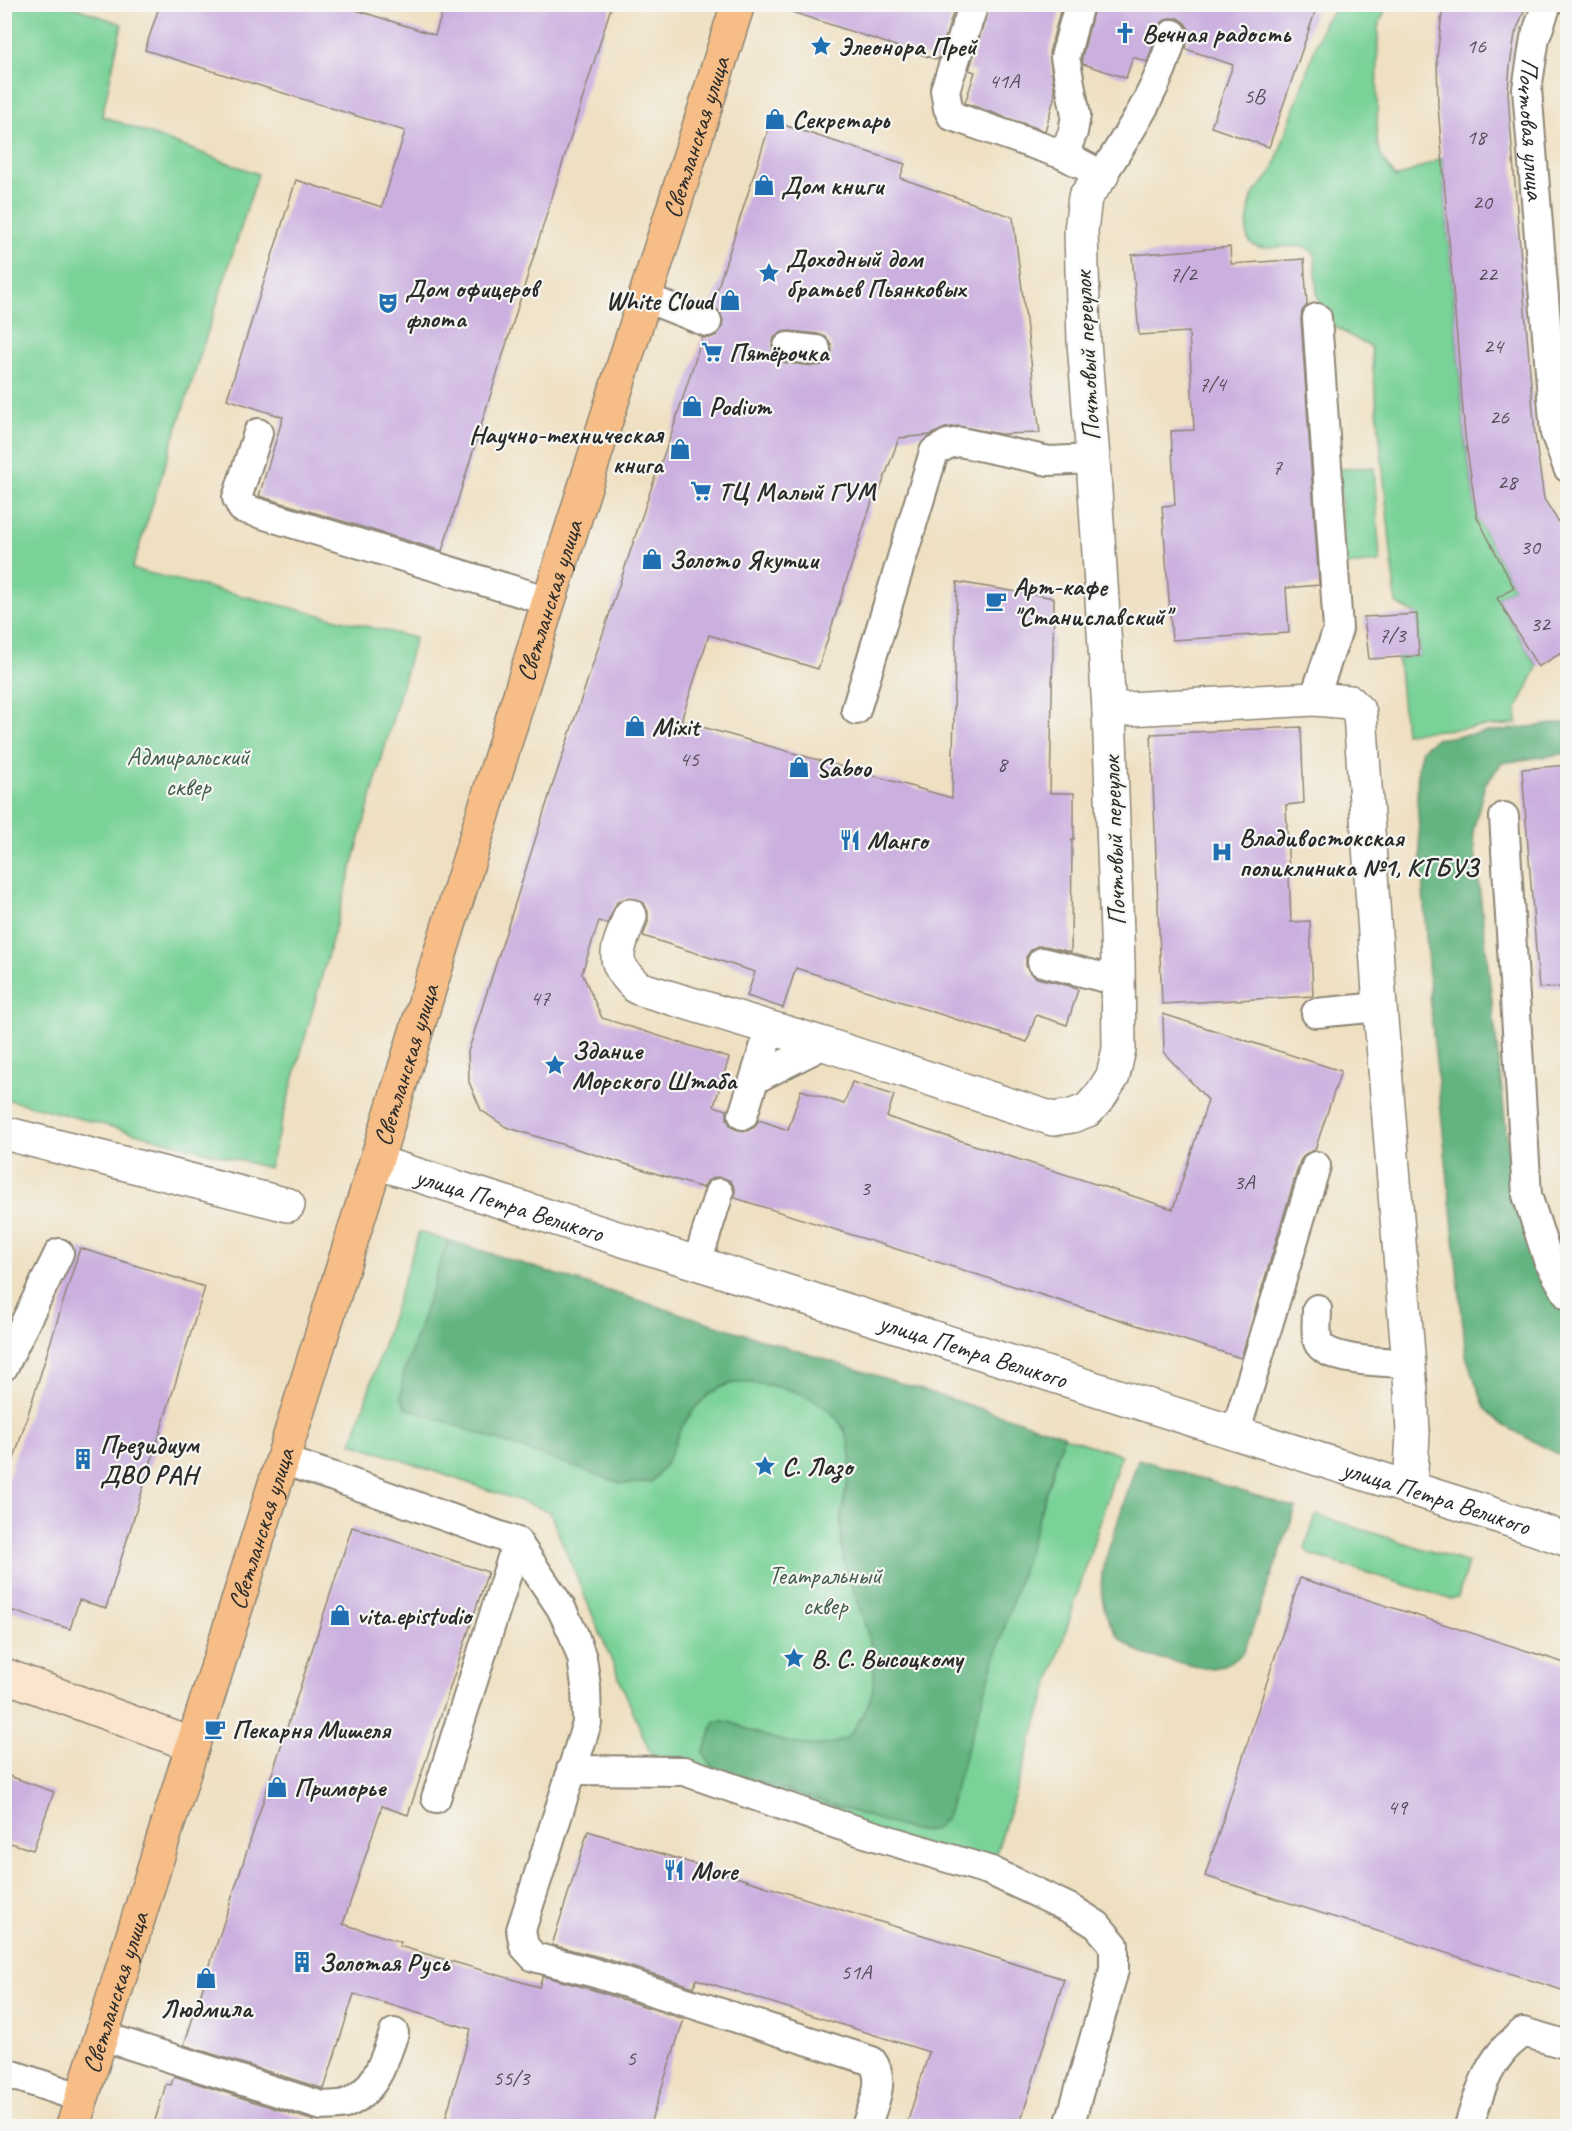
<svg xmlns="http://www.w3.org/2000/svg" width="1572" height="2131" font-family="Caveat,sans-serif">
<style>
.green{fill:#79d298;stroke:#527e62;stroke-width:1.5}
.forest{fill:#62b480;stroke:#467056;stroke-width:1.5}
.building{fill:#caafdf;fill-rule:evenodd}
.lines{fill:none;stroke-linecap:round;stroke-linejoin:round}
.lane-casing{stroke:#8d8676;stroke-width:32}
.street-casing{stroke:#8d8676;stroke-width:36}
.secondary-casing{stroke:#8d8676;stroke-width:36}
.primary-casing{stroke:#8d8676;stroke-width:36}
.lane{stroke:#fff;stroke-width:28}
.street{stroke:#fff;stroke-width:33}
.secondary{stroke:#fbe5cf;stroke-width:33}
.primary{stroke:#f6be86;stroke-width:33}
.labels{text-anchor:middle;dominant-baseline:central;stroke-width:4.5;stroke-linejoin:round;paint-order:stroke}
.number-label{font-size:22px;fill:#534c58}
.poi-label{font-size:26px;font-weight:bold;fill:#2b2b2b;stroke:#f6f6f2;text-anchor:start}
.street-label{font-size:26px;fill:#2b2b2b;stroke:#f6f6f2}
.park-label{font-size:26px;fill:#425d4c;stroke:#f6f6f2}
</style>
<rect width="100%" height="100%" fill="#f6f6f2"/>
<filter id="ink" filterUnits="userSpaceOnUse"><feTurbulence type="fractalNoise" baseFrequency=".0167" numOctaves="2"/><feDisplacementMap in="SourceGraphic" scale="12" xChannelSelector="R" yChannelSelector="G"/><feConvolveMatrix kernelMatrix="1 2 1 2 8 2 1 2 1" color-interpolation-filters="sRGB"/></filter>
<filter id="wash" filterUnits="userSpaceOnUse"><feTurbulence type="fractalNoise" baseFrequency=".008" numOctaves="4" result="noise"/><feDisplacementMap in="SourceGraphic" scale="24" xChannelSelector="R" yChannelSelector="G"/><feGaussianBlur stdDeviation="1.35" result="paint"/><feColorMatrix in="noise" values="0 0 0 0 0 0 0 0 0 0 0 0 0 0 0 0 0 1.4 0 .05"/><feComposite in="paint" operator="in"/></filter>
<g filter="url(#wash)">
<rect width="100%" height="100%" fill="#efe0c2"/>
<path class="green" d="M 4,5 L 68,5 L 122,24 L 102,116 L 258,174 L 132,569 L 415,638 L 269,1168 L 5,1099 Z
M 1339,5 L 1387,5 L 1378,27 L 1377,143 L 1383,160 L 1396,178 L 1442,158 L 1465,441 L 1477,517 L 1514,588 L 1497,598 L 1537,667 L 1517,709 L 1517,724 L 1405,733 L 1398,657 L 1419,656 L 1417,615 L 1396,603 L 1371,347 C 1361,342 1329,325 1323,316 C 1315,302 1316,270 1315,254 C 1296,231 1238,271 1248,220 C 1249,211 1250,200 1254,193 C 1256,189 1261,186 1264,182 C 1268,178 1271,172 1274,167 L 1324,22 Z
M 1374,467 L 1380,562 L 1345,565 L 1339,469 Z
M 419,1232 L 1121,1455 L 990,1873 L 655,1764 L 549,1511 L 352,1443 Z
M 1316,1515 L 1468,1563 L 1458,1597 L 1450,1599 L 1309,1554 L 1305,1548 Z"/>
<path class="forest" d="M 1567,722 L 1567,753 L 1502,763 L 1485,784 L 1473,831 L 1513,1190 L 1567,1311 L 1567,1459 L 1503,1425 L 1485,1408 L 1466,1356 L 1432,1024 L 1417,800 L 1418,765 L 1422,749 L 1435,739 Z
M 448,1240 L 1064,1435 L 946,1818 C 935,1831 928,1833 911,1830 L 712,1767 L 703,1753 L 715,1721 C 731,1720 734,1724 749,1730 C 777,1741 823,1755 849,1735 C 854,1730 858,1722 862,1716 C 889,1674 864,1624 850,1581 C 844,1566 841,1549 841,1532 C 838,1498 861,1463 844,1430 C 826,1394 774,1382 737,1383 C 710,1385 689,1413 678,1435 C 673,1446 670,1459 663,1468 C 659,1473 655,1478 651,1482 L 623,1484 L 406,1408 L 401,1397 L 403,1376 Z
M 1138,1459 L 1296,1508 L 1244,1652 C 1219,1674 1207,1669 1177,1662 C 1165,1659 1151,1658 1141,1653 C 1107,1637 1097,1600 1103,1567 Z"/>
<g id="blocks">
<path class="building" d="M 160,4 L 337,4 L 435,35 L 445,4 L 612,4 L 442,551 L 259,496 L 283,417 L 227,399 L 296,180 L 382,207 L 405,131 L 145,50 Z
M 793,4 L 956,4 L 938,60 L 792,12 Z
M 990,4 L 1062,4 L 1049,53 L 1055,95 L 1045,131 L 965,103 L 975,72 L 969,70 Z
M 1095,4 L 1293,4 L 1315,12 L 1269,147 L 1211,127 L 1233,65 L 1186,49 L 1189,29 L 1185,23 L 1178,18 L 1168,18 L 1161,23 L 1147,62 L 1133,57 L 1126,78 L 1083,64 L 1082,58 Z
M 1443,4 L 1527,4 L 1515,34 L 1510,65 L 1508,91 L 1510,122 L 1535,435 L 1544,499 L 1568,537 L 1568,649 L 1538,667 L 1497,598 L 1514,588 L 1477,517 L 1465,436 L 1438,106 L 1437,58 Z
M 771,121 L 905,164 L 900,178 L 1013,217 L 1040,433 L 1000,434 L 958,426 L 945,428 L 930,435 L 899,438 L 880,490 L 876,489 L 818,669 L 709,635 L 681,721 L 952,798 L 957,582 L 1054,598 L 1050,793 L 1074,793 L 1074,839 L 1072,839 L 1071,952 L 1046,946 L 1037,946 L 1031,950 L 1026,957 L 1026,966 L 1030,973 L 1037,978 L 1070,986 L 1078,990 L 1067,1025 L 1036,1015 L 1027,1042 L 796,968 L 783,1008 L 747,996 L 755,972 L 643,936 L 648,922 L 648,912 L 644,903 L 637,899 L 627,898 L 617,902 L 607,924 L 599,921 L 582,973 L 602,1018 L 729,1058 L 714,1106 L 727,1110 L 727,1119 L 731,1127 L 738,1130 L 747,1131 L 755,1127 L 759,1120 L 788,1130 L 801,1090 L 844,1104 L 852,1082 L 894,1095 L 887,1117 L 1173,1209 L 1208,1100 L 1164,1053 L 1163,1014 L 1341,1071 L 1315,1150 L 1305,1154 L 1300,1161 L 1241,1358 L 735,1198 L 735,1189 L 731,1181 L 724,1178 L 715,1177 L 707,1181 L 703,1188 L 506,1127 L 481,1110 L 469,1082 L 468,1052 L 550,793 L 653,483 L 669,441 L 702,338 L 710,338 L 717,335 L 722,327 L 723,320 L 720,312 L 712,306 ZM 790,331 L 818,334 L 826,337 L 831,344 L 832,351 L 829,360 L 822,365 L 814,366 L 786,363 L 778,360 L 773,353 L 772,345 L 774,338 L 781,332 Z
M 1230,247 L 1231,264 L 1304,259 L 1307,305 L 1302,311 L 1301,319 L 1319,585 L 1286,588 L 1289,633 L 1172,640 L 1162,506 L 1175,505 L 1171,431 L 1194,430 L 1189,332 L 1139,335 L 1132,255 Z
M 1417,614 L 1419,656 L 1369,659 L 1364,617 Z
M 1301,727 L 1304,803 L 1286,805 L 1291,922 L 1310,921 L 1313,996 L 1162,1004 L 1151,734 Z
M 1568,765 L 1568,987 L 1539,988 L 1522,769 Z
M 80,1248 L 205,1287 L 106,1608 L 79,1600 L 70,1629 L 4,1608 L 4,1491 Z
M 352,1527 L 488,1572 L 408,1815 L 382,1806 L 343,1924 L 401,1942 L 399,1946 L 539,1987 L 543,1976 L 590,1989 L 684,2019 L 649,2127 L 443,2127 L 471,2029 L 354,1994 L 324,2089 L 184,2045 Z
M 1300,1578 L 1568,1664 L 1568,1992 L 1205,1876 Z
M 4,1774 L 54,1792 L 33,1850 L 4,1841 Z
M 588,1831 L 1064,1979 L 1019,2127 L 906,2127 L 929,2052 L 696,1979 L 694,1987 L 600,1957 L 552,1945 Z
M 174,2076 L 314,2121 L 312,2127 L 153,2127 L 166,2084 L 171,2085 Z"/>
</g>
</g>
<g filter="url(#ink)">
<use href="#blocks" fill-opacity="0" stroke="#8d8676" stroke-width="1.5"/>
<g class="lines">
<defs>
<g id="lane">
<path d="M 974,4 L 945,90 L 948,108 L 952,116 L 1064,155 L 1102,175 C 1131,130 1160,87 1173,34"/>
<path id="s1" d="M 1547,4 L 1535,38 L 1527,89 L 1555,433 L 1568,468"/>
<path d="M 1064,155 L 1073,132 L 1076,115 L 1065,57 L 1079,4"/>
<path d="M 646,298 L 707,322"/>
<path d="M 788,347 L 816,350"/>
<path d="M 258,433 L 237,498 L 242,508 L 549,601"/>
<path d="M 1314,699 L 1338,629 L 1317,318"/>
<path d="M 856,710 L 934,452 L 948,444 L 960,442 L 1049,461 L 1093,459"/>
<path d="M 1504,817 L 1527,1195 L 1548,1260 L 1568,1295"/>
<path d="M 1042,962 L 1118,981"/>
<path d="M 1316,1013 L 1380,1007"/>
<path d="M 755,1079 L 824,1044"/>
<path d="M 743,1115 L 770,1029"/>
<path d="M 697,1263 L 719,1193"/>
<path d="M 1317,1309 C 1317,1318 1315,1333 1318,1342 C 1326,1362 1389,1362 1408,1363"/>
<path d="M 4,1366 L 59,1253"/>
<path d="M 1235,1434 L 1316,1166"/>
<path d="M 282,1460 L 334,1477 L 517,1542 L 436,1798"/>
<path d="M 517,1542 L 561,1608 L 573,1633 L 582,1658 L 586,1686 L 587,1723 L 521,1930 L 524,1946 L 534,1957 L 595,1973 L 872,2061 C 886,2080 873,2106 866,2126"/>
<path d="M 571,1770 L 684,1771 L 839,1825 L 991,1871 L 1073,1910 L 1097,1925 L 1114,1945 L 1114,1970 L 1069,2126"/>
<path d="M 102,2036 L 322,2106 C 329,2105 338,2106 345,2104 C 376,2092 384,2061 394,2033"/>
<path d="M 4,2072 L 82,2098"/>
<path d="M 1469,2126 C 1477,2101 1484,2073 1502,2052 C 1507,2045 1516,2039 1523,2032 L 1568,2045"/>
</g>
<g id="street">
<path d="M 1109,710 L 1314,699 L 1350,702 L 1360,713 L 1380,1007 L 1411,1391 L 1413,1433 L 1410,1489"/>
<path d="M 630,916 C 618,952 607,959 638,988 L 824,1044 L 1053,1119 L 1072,1116 L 1088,1110 L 1101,1095 L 1113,1076 L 1119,1049 L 1118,962 L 1109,710 L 1093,459 L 1084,342 L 1081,231 L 1085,197 L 1102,175"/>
<path d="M 4,1133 L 288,1205"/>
<path id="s2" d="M 376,1162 L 1489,1513 L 1568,1540"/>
</g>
<path id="secondary" d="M 4,1675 L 193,1745"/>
<g id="primary">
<path id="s3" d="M 73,2126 L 376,1162 L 545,613 L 738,4"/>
</g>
</defs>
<use href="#lane" class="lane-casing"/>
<use href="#street" class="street-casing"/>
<use href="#secondary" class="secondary-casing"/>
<use href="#primary" class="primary-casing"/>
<use href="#lane" class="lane"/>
<use href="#street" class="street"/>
<use href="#secondary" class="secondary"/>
<use href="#primary" class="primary"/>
</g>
</g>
<defs>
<symbol id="church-bare" viewBox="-9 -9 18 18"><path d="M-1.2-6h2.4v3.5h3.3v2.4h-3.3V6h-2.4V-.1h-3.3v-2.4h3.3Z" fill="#1f6fb2" stroke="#f6f6f2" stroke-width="2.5" paint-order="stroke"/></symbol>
<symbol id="sight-bare" viewBox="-9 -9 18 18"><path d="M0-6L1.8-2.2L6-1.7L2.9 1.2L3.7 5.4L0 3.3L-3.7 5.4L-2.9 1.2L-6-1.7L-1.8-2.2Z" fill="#1f6fb2" stroke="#f6f6f2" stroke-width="2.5" paint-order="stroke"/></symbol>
<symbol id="shop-bare" viewBox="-9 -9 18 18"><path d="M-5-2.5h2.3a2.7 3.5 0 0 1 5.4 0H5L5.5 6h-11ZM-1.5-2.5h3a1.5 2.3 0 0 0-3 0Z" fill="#1f6fb2" stroke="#f6f6f2" stroke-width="2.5" paint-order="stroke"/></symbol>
<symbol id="theatre-bare" viewBox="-9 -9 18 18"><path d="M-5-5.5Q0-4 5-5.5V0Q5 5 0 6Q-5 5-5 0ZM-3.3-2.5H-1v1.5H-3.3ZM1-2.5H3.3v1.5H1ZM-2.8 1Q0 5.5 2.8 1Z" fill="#1f6fb2" stroke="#f6f6f2" stroke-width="2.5" paint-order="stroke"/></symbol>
<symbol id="supermarket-bare" viewBox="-9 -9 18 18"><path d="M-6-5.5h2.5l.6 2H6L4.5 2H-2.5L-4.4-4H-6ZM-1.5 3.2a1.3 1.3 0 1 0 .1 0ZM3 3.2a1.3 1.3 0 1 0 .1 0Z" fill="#1f6fb2" stroke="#f6f6f2" stroke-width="2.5" paint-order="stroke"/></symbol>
<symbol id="cafe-bare" viewBox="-9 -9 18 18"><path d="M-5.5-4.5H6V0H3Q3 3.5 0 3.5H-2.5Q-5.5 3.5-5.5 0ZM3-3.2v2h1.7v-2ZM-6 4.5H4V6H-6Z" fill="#1f6fb2" stroke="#f6f6f2" stroke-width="2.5" paint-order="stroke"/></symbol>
<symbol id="restaurant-bare" viewBox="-9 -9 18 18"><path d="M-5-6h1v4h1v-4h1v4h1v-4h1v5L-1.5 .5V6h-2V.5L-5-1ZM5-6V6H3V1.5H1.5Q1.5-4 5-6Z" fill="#1f6fb2" stroke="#f6f6f2" stroke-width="2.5" paint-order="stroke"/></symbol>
<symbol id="hospital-bare" viewBox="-9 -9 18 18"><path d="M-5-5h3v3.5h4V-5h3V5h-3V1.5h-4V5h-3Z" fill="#1f6fb2" stroke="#f6f6f2" stroke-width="2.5" paint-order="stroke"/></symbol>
<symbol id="building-bare" viewBox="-9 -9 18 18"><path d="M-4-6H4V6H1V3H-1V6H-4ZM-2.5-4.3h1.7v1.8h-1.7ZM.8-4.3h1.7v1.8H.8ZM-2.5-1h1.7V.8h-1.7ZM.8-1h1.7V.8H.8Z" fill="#1f6fb2" stroke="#f6f6f2" stroke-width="2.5" paint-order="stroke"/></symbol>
</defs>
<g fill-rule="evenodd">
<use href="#church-bare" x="1110" y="18" width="30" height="30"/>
<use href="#sight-bare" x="806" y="31" width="30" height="30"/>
<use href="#shop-bare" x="760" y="104" width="30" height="30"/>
<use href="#shop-bare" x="749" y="170" width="30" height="30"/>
<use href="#sight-bare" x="754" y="258" width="30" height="30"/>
<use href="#shop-bare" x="715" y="285" width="30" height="30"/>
<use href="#theatre-bare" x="373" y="288" width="30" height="30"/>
<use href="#supermarket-bare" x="697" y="337" width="30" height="30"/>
<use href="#shop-bare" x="677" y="391" width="30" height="30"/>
<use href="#shop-bare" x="665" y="434" width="30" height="30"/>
<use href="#supermarket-bare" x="686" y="476" width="30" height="30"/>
<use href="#shop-bare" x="637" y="544" width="30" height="30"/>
<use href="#cafe-bare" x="981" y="586" width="30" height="30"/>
<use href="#shop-bare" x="620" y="711" width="30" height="30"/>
<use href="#shop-bare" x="784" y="752" width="30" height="30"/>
<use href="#restaurant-bare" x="835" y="825" width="30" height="30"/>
<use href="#hospital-bare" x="1207" y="837" width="30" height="30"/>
<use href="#sight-bare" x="540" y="1050" width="30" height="30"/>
<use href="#building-bare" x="68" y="1444" width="30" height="30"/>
<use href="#sight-bare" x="750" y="1451" width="30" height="30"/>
<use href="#shop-bare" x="325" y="1600" width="30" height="30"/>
<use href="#sight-bare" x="779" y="1643" width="30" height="30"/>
<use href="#cafe-bare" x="200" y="1714" width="30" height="30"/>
<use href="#shop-bare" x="262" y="1772" width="30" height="30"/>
<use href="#restaurant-bare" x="659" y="1855" width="30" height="30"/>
<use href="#building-bare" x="287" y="1947" width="30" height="30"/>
<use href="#shop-bare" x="191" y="1963" width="30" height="30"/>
</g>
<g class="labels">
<g class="number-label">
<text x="1476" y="46">16</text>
<text x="1004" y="81">41А</text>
<text x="1254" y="96">5В</text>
<text x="1476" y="137">18</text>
<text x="1482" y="202">20</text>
<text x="1183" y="274">7/2</text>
<text x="1487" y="274">22</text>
<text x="1493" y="346">24</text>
<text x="1212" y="384">7/4</text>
<text x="1499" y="417">26</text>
<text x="1277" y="467">7</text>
<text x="1507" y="482">28</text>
<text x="1530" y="547">30</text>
<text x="1540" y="624">32</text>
<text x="1392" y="635">7/3</text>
<text x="689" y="759">45</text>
<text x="1002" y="764">8</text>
<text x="540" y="998">47</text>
<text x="1244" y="1182">3А</text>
<text x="865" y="1188">3</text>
<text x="1397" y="1807">49</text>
<text x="856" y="1972">51А</text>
<text x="631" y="2058">5</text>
<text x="511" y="2078">55/3</text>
</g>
<g class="poi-label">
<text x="1142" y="33">Вечная радость</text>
<text x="838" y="46">Элеонора Прей</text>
<text x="792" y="119">Секретарь</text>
<text x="781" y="185">Дом книги</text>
<text x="786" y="258">Доходный дом<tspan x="786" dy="30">братьев Пьянковых</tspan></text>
<text x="405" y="288">Дом офицеров<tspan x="405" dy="30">флота</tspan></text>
<text x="713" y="300" text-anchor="end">White Cloud</text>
<text x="729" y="352">Пятёрочка</text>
<text x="709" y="406">Podium</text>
<text x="663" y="434" text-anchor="end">Научно-техническая<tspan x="663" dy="30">книга</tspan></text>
<text x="718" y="491">ТЦ Малый ГУМ</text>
<text x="669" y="559">Золото Якутии</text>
<text x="1013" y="586">Арт-кафе<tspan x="1013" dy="30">"Станиславский"</tspan></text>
<text x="652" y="726">Mixit</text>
<text x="816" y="767">Saboo</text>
<text x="1239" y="837">Владивостокская<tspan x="1239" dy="30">поликлиника №1, КГБУЗ</tspan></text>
<text x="867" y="840">Манго</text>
<text x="572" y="1050">Здание<tspan x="572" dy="30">Морского Штаба</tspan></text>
<text x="100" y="1444">Президиум<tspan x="100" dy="30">ДВО РАН</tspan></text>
<text x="782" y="1466">С. Лазо</text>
<text x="357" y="1615">vita.epistudio</text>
<text x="811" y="1658">В. С. Высоцкому</text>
<text x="232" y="1729">Пекарня Мишеля</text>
<text x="294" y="1787">Приморье</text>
<text x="691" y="1870">More</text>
<text x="319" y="1962">Золотая Русь</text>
<text x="206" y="2008" text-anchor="middle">Людмила</text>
</g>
<g class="street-label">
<text stroke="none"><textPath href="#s1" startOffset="128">Почтовая улица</textPath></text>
<text stroke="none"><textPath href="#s3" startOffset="2084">Светланская улица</textPath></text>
<text transform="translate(1087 356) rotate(-93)">Почтовый переулок</text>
<text stroke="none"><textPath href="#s3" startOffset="1598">Светланская улица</textPath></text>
<text transform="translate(1114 841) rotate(-92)">Почтовый переулок</text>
<text stroke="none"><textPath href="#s3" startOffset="1112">Светланская улица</textPath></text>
<text stroke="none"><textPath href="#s2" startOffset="140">улица Петра Великого</textPath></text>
<text stroke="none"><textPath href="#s2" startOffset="626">улица Петра Великого</textPath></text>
<text stroke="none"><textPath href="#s2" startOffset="1112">улица Петра Великого</textPath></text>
<text stroke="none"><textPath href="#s3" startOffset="626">Светланская улица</textPath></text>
<text stroke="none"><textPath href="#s3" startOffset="140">Светланская улица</textPath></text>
</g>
<g class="park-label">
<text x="188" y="756">Адмиральский<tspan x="188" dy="30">сквер</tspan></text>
<text x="825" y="1575">Театральный<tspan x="825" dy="30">сквер</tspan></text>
</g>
</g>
<rect width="1572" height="2131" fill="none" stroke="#f6f6f2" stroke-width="24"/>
</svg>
